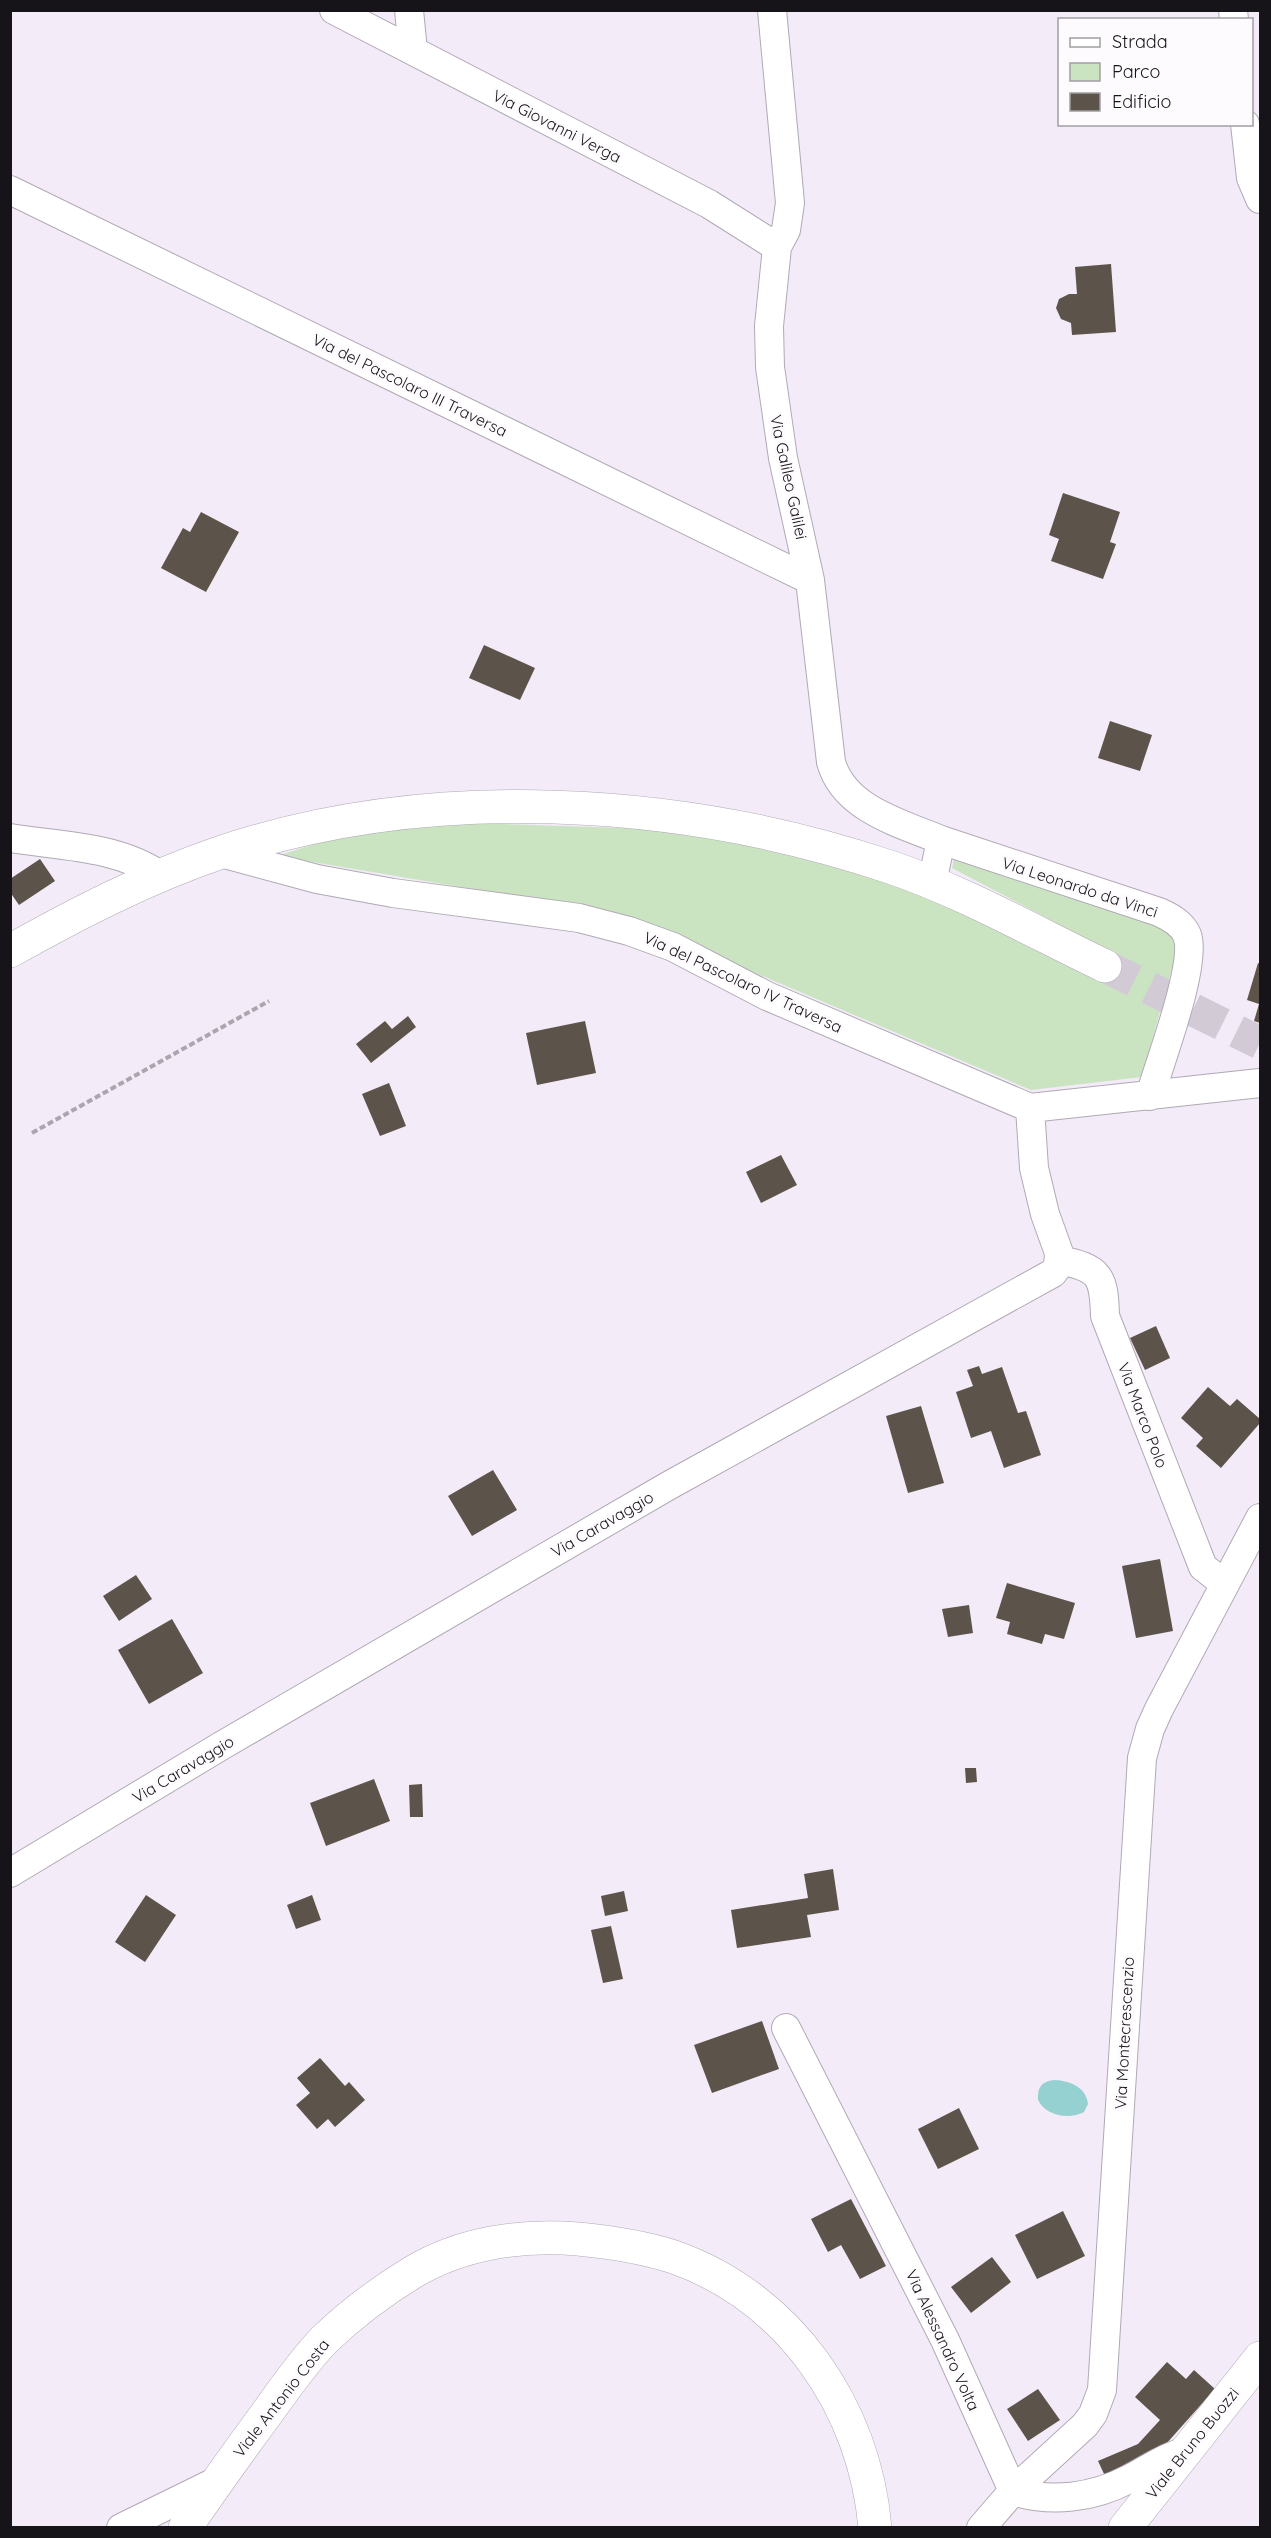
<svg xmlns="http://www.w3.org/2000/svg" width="1271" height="2538" font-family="Quicksand,sans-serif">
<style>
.green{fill:#cae4c2}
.water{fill:#95d1d1}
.building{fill:#5c544b}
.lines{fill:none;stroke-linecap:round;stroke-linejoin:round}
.major-tunnel{stroke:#d2cbd6;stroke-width:33;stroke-dasharray:33 16;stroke-linecap:butt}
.minor-casing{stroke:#b1a9b5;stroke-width:30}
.major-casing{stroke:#b1a9b5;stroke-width:34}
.path{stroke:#aba5ae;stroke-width:4;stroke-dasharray:6 3;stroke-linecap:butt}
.minor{stroke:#fff;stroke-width:28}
.major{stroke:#fff;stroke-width:33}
.labels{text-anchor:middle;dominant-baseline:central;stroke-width:6;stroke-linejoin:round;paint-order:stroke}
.street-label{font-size:16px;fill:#161418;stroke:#fdfbfe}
</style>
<rect width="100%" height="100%" fill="#f3ebf7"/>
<path class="green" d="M 471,823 L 654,829 L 733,840 L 849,864 L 1115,954 L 952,868 L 955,854 L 1159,921 L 1179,943 L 1142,1077 L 1031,1090 L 628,919 L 515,896 L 277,856 L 334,838 L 406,828 Z"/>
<path class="water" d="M 1055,2080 C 1070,2081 1086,2087 1088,2104 L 1084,2112 C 1069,2120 1046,2116 1038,2100 C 1037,2087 1042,2081 1055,2080 Z"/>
<path class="building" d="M 1111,264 L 1116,332 L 1072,335 L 1071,323 L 1061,319 L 1056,308 L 1059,299 L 1069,294 L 1077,294 L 1075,267 Z
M 1063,493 L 1120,512 L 1110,542 L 1116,544 L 1103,579 L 1051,561 L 1059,539 L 1049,535 Z
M 201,512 L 239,532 L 206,592 L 161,568 L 183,528 L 190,532 Z
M 484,645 L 535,668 L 520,700 L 469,678 Z
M 1110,721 L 1152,735 L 1140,771 L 1098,758 Z
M 40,859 L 55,881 L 19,905 L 10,892 L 10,879 Z
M 1258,963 L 1260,964 L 1260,1023 L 1254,1021 L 1259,1004 L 1247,1000 Z
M 408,1016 L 416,1027 L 371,1063 L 356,1044 L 385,1021 L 392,1029 Z
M 585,1021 L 596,1073 L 537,1085 L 526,1033 Z
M 389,1083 L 406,1126 L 380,1136 L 362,1094 Z
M 781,1155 L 797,1185 L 761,1203 L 746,1172 Z
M 1156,1326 L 1170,1358 L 1145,1370 L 1130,1338 Z
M 979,1366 L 982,1374 L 1002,1367 L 1018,1413 L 1026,1411 L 1041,1455 L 1004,1468 L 991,1431 L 971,1438 L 956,1392 L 973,1386 L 967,1370 Z
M 1208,1387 L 1230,1406 L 1237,1399 L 1260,1419 L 1260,1423 L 1221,1468 L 1196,1446 L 1203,1438 L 1181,1418 Z
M 921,1406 L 944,1483 L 908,1493 L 886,1416 Z
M 493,1470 L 517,1510 L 472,1536 L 448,1496 Z
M 1160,1559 L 1173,1631 L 1136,1638 L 1122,1566 Z
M 136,1575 L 152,1599 L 119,1621 L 103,1596 Z
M 1007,1583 L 1075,1603 L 1064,1639 L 1045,1634 L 1042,1644 L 1007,1634 L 1010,1622 L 996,1618 Z
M 969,1605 L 973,1633 L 948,1637 L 942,1609 Z
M 172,1619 L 203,1673 L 149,1704 L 118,1650 Z
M 965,1768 L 976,1768 L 977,1782 L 966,1783 Z
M 374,1779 L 390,1821 L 326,1846 L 310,1803 Z
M 422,1784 L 423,1817 L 410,1817 L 409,1785 Z
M 833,1869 L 839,1910 L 807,1915 L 811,1937 L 737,1948 L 731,1910 L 808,1898 L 804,1874 Z
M 624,1891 L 628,1911 L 605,1916 L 601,1896 Z
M 146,1895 L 176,1915 L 145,1962 L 115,1942 Z
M 312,1895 L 321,1920 L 296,1929 L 287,1905 Z
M 611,1926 L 623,1979 L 603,1983 L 591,1930 Z
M 762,2021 L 779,2069 L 712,2093 L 694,2045 Z
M 320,2058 L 345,2086 L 349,2082 L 365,2100 L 335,2127 L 328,2119 L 317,2129 L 296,2105 L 310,2093 L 297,2078 Z
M 959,2108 L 979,2149 L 938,2169 L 918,2129 Z
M 851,2199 L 886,2266 L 860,2279 L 841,2245 L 828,2252 L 811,2219 Z
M 1063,2211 L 1085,2256 L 1037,2279 L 1015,2235 Z
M 992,2257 L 1011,2282 L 971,2313 L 951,2287 Z
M 1167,2362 L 1186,2379 L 1194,2370 L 1215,2389 L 1158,2453 L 1105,2476 L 1098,2461 L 1138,2444 L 1160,2420 L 1135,2397 Z
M 1038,2389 L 1060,2420 L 1028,2441 L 1007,2409 Z"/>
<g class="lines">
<path class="major-tunnel" d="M 1105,966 L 1260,1043"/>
<defs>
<path id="minor" d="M 334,10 L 709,204 L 777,247
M 409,10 L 413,51
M 772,10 L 790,203 L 786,230 L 777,247 L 769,326 L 770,367 L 783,458 L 810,580 L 831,762 C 844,809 900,823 941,840 L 932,883
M 1233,10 L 1234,20
M 1245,124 L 1251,178 L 1260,199
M 10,190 L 810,580
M 10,838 C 60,846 119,846 161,876
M 941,840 L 1159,912 C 1170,917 1182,923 1187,935 C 1198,963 1159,1064 1150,1096
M 221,853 L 317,879 L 393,893 L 579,918 L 629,931 L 673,947 L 767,996 L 1030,1108 L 1260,1083
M 1059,1260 C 1100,1268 1104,1276 1105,1316 L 1203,1567 L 1225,1584
M 10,1873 L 221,1746 L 668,1486 L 1053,1273 L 1058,1266 L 1059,1253 L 1045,1214 L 1034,1168 L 1030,1108
M 786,2028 L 945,2340 L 1013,2491 C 1051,2503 1093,2498 1129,2479 C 1148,2469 1163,2458 1183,2452
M 121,2528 L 217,2481
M 981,2528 L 1013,2491 L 1085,2425 L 1093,2414 L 1102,2390 L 1142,1758 L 1150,1729 L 1159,1709 L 1260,1518"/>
<path id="major" d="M 10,951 C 78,913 146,878 219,853 C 430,782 681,797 890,867 C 964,892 1034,932 1105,966
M 185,2528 C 212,2489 239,2451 267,2413 C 285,2388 303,2362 324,2340 C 351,2314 382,2291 413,2272 C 462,2243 522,2234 578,2239 C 610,2242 643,2247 674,2257 C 790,2298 865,2408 875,2528
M 1125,2528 L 1260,2358"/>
</defs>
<use href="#minor" class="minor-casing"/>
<use href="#major" class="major-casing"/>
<path class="path" d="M 32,1133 L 269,1001"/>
<use href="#minor" class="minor"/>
<use href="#major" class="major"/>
</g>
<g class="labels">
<g class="street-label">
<text transform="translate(557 126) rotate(27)">Via Giovanni Verga</text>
<text transform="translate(410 385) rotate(26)">Via del Pascolaro III Traversa</text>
<text transform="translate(789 477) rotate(78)">Via Galileo Galilei</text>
<text transform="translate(1080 887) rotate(18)">Via Leonardo da Vinci</text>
<text transform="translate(743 982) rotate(25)">Via del Pascolaro IV Traversa</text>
<text transform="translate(1143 1415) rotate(69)">Via Marco Polo</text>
<text transform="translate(602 1524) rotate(-30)">Via Caravaggio</text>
<text transform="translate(183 1769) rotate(-31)">Via Caravaggio</text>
<text transform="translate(1124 2033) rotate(-87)">Via Montecrescenzio</text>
<text transform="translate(943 2340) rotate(65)">Via Alessandro Volta</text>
<text transform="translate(281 2398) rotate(-52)">Viale Antonio Costa</text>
<text transform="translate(1192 2443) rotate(-51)">Viale Bruno Buozzi</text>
</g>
</g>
<rect width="1271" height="2538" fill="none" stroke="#161418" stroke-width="24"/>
<rect x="1058" y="18" width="195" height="108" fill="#fdfbfe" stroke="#a19fa2" stroke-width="1.5"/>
<rect x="1070" y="38" width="30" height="9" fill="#ffffff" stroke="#a19fa2" stroke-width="1.5"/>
<text x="1112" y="48" font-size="18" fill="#161418">Strada</text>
<rect x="1070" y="63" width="30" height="18" fill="#cae4c2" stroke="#a19fa2" stroke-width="1.5"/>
<text x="1112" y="78" font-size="18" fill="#161418">Parco</text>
<rect x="1070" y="93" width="30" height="18" fill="#5c544b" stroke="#a19fa2" stroke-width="1.5"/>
<text x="1112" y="108" font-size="18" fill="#161418">Edificio</text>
</svg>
